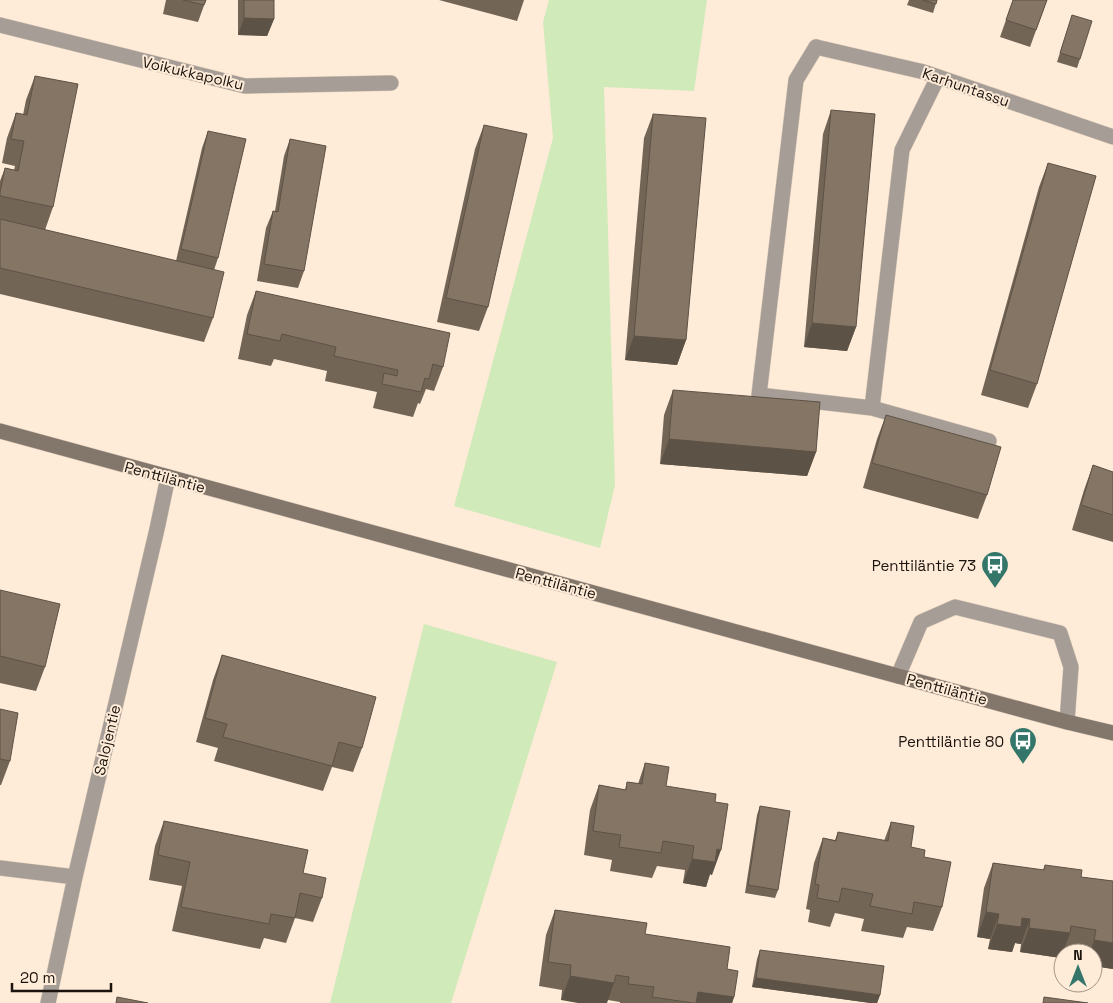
<svg xmlns="http://www.w3.org/2000/svg" width="1113" height="1003" font-family="'Space Grotesk',sans-serif">
<style>
.green{fill:#d0eab9}
.lines{fill:none;stroke-linecap:round;stroke-linejoin:round}
.lane-casing{stroke:#dac9b8;stroke-width:16}
.street-casing{stroke:#dac9b8;stroke-width:16}
.secondary-casing{stroke:#dac9b8;stroke-width:16}
.lane{stroke:#a69e96;stroke-width:15}
.street{stroke:#a69e96;stroke-width:15}
.secondary{stroke:#83776c;stroke-width:15}
.wall{fill:#726556}
.shaded-wall{fill:#5d5246}
.building{fill:#857564;stroke:#5d5246}
.labels{text-anchor:middle;dominant-baseline:central;stroke-width:4;stroke-linejoin:round;paint-order:stroke}
.street-label{font-size:15px;fill:#1b140e;stroke:#feebd8}
.poi-label{font-size:15px;fill:#1b140e;stroke:#feebd8;text-anchor:end}
</style>
<rect width="100%" height="100%" fill="#feebd8"/>
<path class="green" d="M 549,0 L 707,0 L 694,91 L 604,87 L 615,485 L 600,548 L 454,506 L 553,138 L 543,22 Z
M 424,624 L 557,662 L 451,1003 L 330,1003 Z"/>
<g class="lines">
<defs>
<path id="lane" d="M 816,47 L 796,80 L 759,395 L 872,408 L 902,150 L 938,77
M 872,408 L 989,441
M 898,676 L 921,622 L 955,607 L 1060,633 L 1071,667 L 1067,722"/>
<path id="street" d="M 0,25 L 245,86 L 391,83
M 816,47 L 924,72 L 1113,137
M 0,868 L 75,877
M 48,1003 L 75,877 L 157,529 L 168,477"/>
<path id="secondary" d="M 0,431 L 898,676 L 1067,722 L 1113,733"/>
</defs>
<use href="#lane" class="lane-casing"/>
<use href="#street" class="street-casing"/>
<use href="#secondary" class="secondary-casing"/>
<use href="#lane" class="lane"/>
<use href="#street" class="street"/>
<use href="#secondary" class="secondary"/>
</g>
<path class="wall" d="M 166,0 L 206,0 L 198,22 L 163,14 Z
M 238,0 L 274,0 L 274,19 L 267,36 L 238,35 Z
M 439,0 L 524,0 L 517,21 Z
M 909,0 L 937,0 L 933,13 L 907,5 Z
M 1013,0 L 1047,0 L 1030,47 L 1000,37 Z
M 1072,15 L 1080,59 L 1077,68 L 1057,62 Z
M 35,76 L 53,207 L 45,230 L 176,261 L 202,148 L 208,131 L 218,258 L 214,270 L 213,318 L 204,342 L 0,294 L 0,181 L 5,168 L 14,170 L 15,166 L 2,163 L 7,138 L 16,113 L 23,115 L 26,100 Z
M 831,110 L 856,327 L 847,351 L 804,347 L 823,134 Z
M 653,114 L 686,340 L 677,365 L 625,360 L 644,138 Z
M 484,125 L 488,307 L 479,331 L 437,322 L 475,149 Z
M 290,139 L 304,271 L 298,288 L 257,281 L 266,228 L 273,211 L 275,211 L 284,156 Z
M 1048,163 L 1037,384 L 1028,408 L 981,395 L 1039,187 Z
M 256,291 L 443,367 L 434,391 L 426,389 L 420,404 L 418,403 L 413,417 L 373,408 L 377,392 L 325,381 L 327,371 L 274,359 L 271,366 L 238,359 L 247,315 Z
M 673,390 L 816,452 L 807,476 L 660,464 L 664,415 Z
M 886,415 L 987,495 L 978,519 L 863,488 L 877,439 Z
M 1093,465 L 1113,472 L 1113,542 L 1072,530 L 1084,490 Z
M 0,590 L 45,667 L 36,691 L 0,683 Z
M 222,655 L 362,748 L 353,772 L 332,767 L 323,791 L 214,761 L 218,748 L 196,742 L 213,680 Z
M 0,709 L 10,761 L 1,785 L 0,785 Z
M 645,763 L 666,786 L 715,802 L 712,875 L 710,874 L 706,887 L 683,883 L 685,870 L 657,866 L 652,878 L 610,871 L 612,860 L 584,855 L 590,810 L 599,785 L 625,790 L 627,782 L 638,784 Z
M 760,806 L 778,890 L 775,898 L 745,893 L 757,815 Z
M 164,821 L 303,873 L 322,898 L 313,922 L 295,918 L 286,943 L 264,938 L 260,949 L 172,931 L 182,886 L 149,880 L 155,846 Z
M 891,822 L 911,847 L 924,857 L 942,907 L 933,931 L 907,927 L 903,938 L 861,931 L 864,919 L 835,913 L 830,927 L 808,922 L 810,910 L 806,909 L 814,863 L 823,838 L 835,840 L 838,832 L 884,841 Z
M 993,863 L 1043,870 L 1045,865 L 1081,877 L 1113,881 L 1113,969 L 1093,966 L 1093,953 L 1080,953 L 1064,950 L 1061,958 L 1020,952 L 1021,944 L 1015,943 L 1012,952 L 988,949 L 990,939 L 977,937 L 984,888 Z
M 555,910 L 645,934 L 727,969 L 734,997 L 732,1003 L 620,1003 L 620,1002 L 608,1000 L 561,1000 L 562,990 L 539,986 L 546,935 Z
M 760,950 L 880,995 L 877,1003 L 871,1003 L 752,987 L 757,959 Z"/>
<path class="shaded-wall" d="M 244,18 L 274,19 L 267,36 L 238,35 Z
M 812,323 L 856,327 L 847,351 L 804,347 Z
M 634,336 L 686,340 L 677,365 L 625,360 Z
M 669,439 L 816,452 L 807,476 L 660,464 Z
M 717,849 L 721,850 L 712,875 L 710,874 L 706,887 L 683,883 L 692,859 Z
M 986,912 L 999,914 L 990,939 L 977,937 Z
M 1022,918 L 1030,919 L 1021,944 L 1015,943 L 1012,952 L 988,949 L 997,924 Z
M 1029,928 L 1070,933 L 1061,958 L 1020,952 Z
M 1094,940 L 1113,943 L 1113,969 L 1093,966 L 1093,953 L 1090,953 Z
M 570,976 L 614,983 L 607,1003 L 578,1003 L 561,1000 Z
M 756,978 L 880,995 L 877,1003 L 871,1003 L 752,987 Z
M 698,992 L 734,997 L 732,1003 L 694,1003 Z"/>
<path class="building" d="M 183,0 L 206,0 L 204,5 Z
M 244,0 L 274,0 L 274,19 L 244,18 Z
M 923,0 L 937,0 L 936,4 Z
M 1013,0 L 1047,0 L 1036,30 L 1006,20 Z
M 1072,15 L 1092,21 L 1080,59 L 1060,53 Z
M 35,76 L 78,84 L 53,207 L 0,196 L 0,192 L 5,168 L 18,171 L 24,141 L 11,139 L 16,113 L 27,115 Z
M 831,110 L 875,114 L 856,327 L 812,323 Z
M 653,114 L 706,118 L 686,340 L 634,336 Z
M 484,125 L 527,134 L 488,307 L 446,298 Z
M 208,131 L 246,139 L 218,258 L 181,249 Z
M 290,139 L 326,146 L 304,271 L 264,264 L 273,211 L 278,212 Z
M 1048,163 L 1096,176 L 1037,384 L 990,370 Z
M 0,219 L 224,272 L 213,318 L 0,268 Z
M 256,291 L 450,333 L 443,367 L 433,364 L 429,379 L 425,378 L 421,392 L 382,384 L 384,373 L 397,376 L 398,370 L 334,356 L 336,347 L 282,334 L 280,341 L 247,334 Z
M 673,390 L 820,402 L 816,452 L 669,439 Z
M 886,415 L 1001,447 L 987,495 L 872,463 Z
M 1093,465 L 1113,472 L 1113,515 L 1081,505 Z
M 0,590 L 60,604 L 45,667 L 0,656 Z
M 222,655 L 376,697 L 362,748 L 339,742 L 332,766 L 223,737 L 227,724 L 205,718 Z
M 0,709 L 18,713 L 10,761 L 0,759 Z
M 645,763 L 669,767 L 666,786 L 716,794 L 715,802 L 728,804 L 721,850 L 717,849 L 715,862 L 692,859 L 694,846 L 663,841 L 661,853 L 619,847 L 621,835 L 593,831 L 599,785 L 626,790 L 627,782 L 642,784 Z
M 760,806 L 790,811 L 778,890 L 748,885 Z
M 164,821 L 308,850 L 303,873 L 326,878 L 322,898 L 300,893 L 295,918 L 271,914 L 269,924 L 181,907 L 190,862 L 158,855 Z
M 891,822 L 914,826 L 911,847 L 925,850 L 924,857 L 951,862 L 942,907 L 914,902 L 912,914 L 870,906 L 873,894 L 842,888 L 839,902 L 817,898 L 819,885 L 815,884 L 823,838 L 836,841 L 838,832 L 888,841 Z
M 993,863 L 1044,870 L 1045,865 L 1082,870 L 1081,877 L 1113,881 L 1113,943 L 1094,940 L 1096,930 L 1071,926 L 1070,933 L 1029,928 L 1030,919 L 1022,918 L 1021,927 L 997,924 L 999,914 L 986,912 Z
M 555,910 L 647,923 L 645,934 L 730,947 L 727,969 L 738,971 L 734,997 L 698,992 L 696,1003 L 693,1003 L 652,997 L 654,987 L 628,984 L 629,977 L 616,975 L 614,983 L 570,976 L 571,965 L 548,962 Z
M 760,950 L 884,966 L 880,995 L 756,978 Z
M 117,997 L 148,1003 L 116,1003 Z
M 1044,997 L 1088,1003 L 1043,1003 Z"/>
<defs>
<symbol id="bus-pin" viewBox="-11 -11 22 30"><path d="M0 17L-7.5 6A9.5 9.5 0 1 1 7.5 6Z" fill="#34776a" stroke="#feebd8"/><path d="M-5-6H5V4H4V6H2V4H-2V6H-4V4H-5ZM-3.5-4V0h7V-4ZM-3.5 1.2v1.5H-2V1.2ZM2 1.2v1.5H3.5V1.2Z" fill="#fff"/></symbol>
</defs>
<g fill-rule="evenodd">
<use href="#bus-pin" x="979" y="549" width="32" height="43"/>
<use href="#bus-pin" x="1007" y="725" width="32" height="43"/>
</g>
<g class="labels">
<g class="street-label">
<text transform="translate(193 73) rotate(13)">Voikukkapolku</text>
<text transform="translate(966 87) rotate(19)">Karhuntassu</text>
<text transform="translate(165 477) rotate(15)">Penttiläntie</text>
<text transform="translate(556 583) rotate(15)">Penttiläntie</text>
<text transform="translate(947 689) rotate(15)">Penttiläntie</text>
<text transform="translate(107 740) rotate(-77)">Salojentie</text>
</g>
<g class="poi-label">
<text x="976" y="565">Penttiläntie 73</text>
<text x="1004" y="741">Penttiläntie 80</text>
</g>
</g>
<g transform="translate(1078 968)"><circle r="24" fill="#feebd8" stroke="#a39587"/>
<path d="M0-4L9 19L0 12L-9 19Z" fill="#34776a"/>
<text y="-8" font-size="14" font-weight="bold" text-anchor="middle" fill="#1b140e">N</text>
</g>
<path d="M12 983v8h99v-8" fill="none" stroke="#1b140e" stroke-width="2.5"/>
<text x="20" y="983" font-size="15" fill="#1b140e" stroke="#feebd8" stroke-width="4" paint-order="stroke">20 m</text>
</svg>
